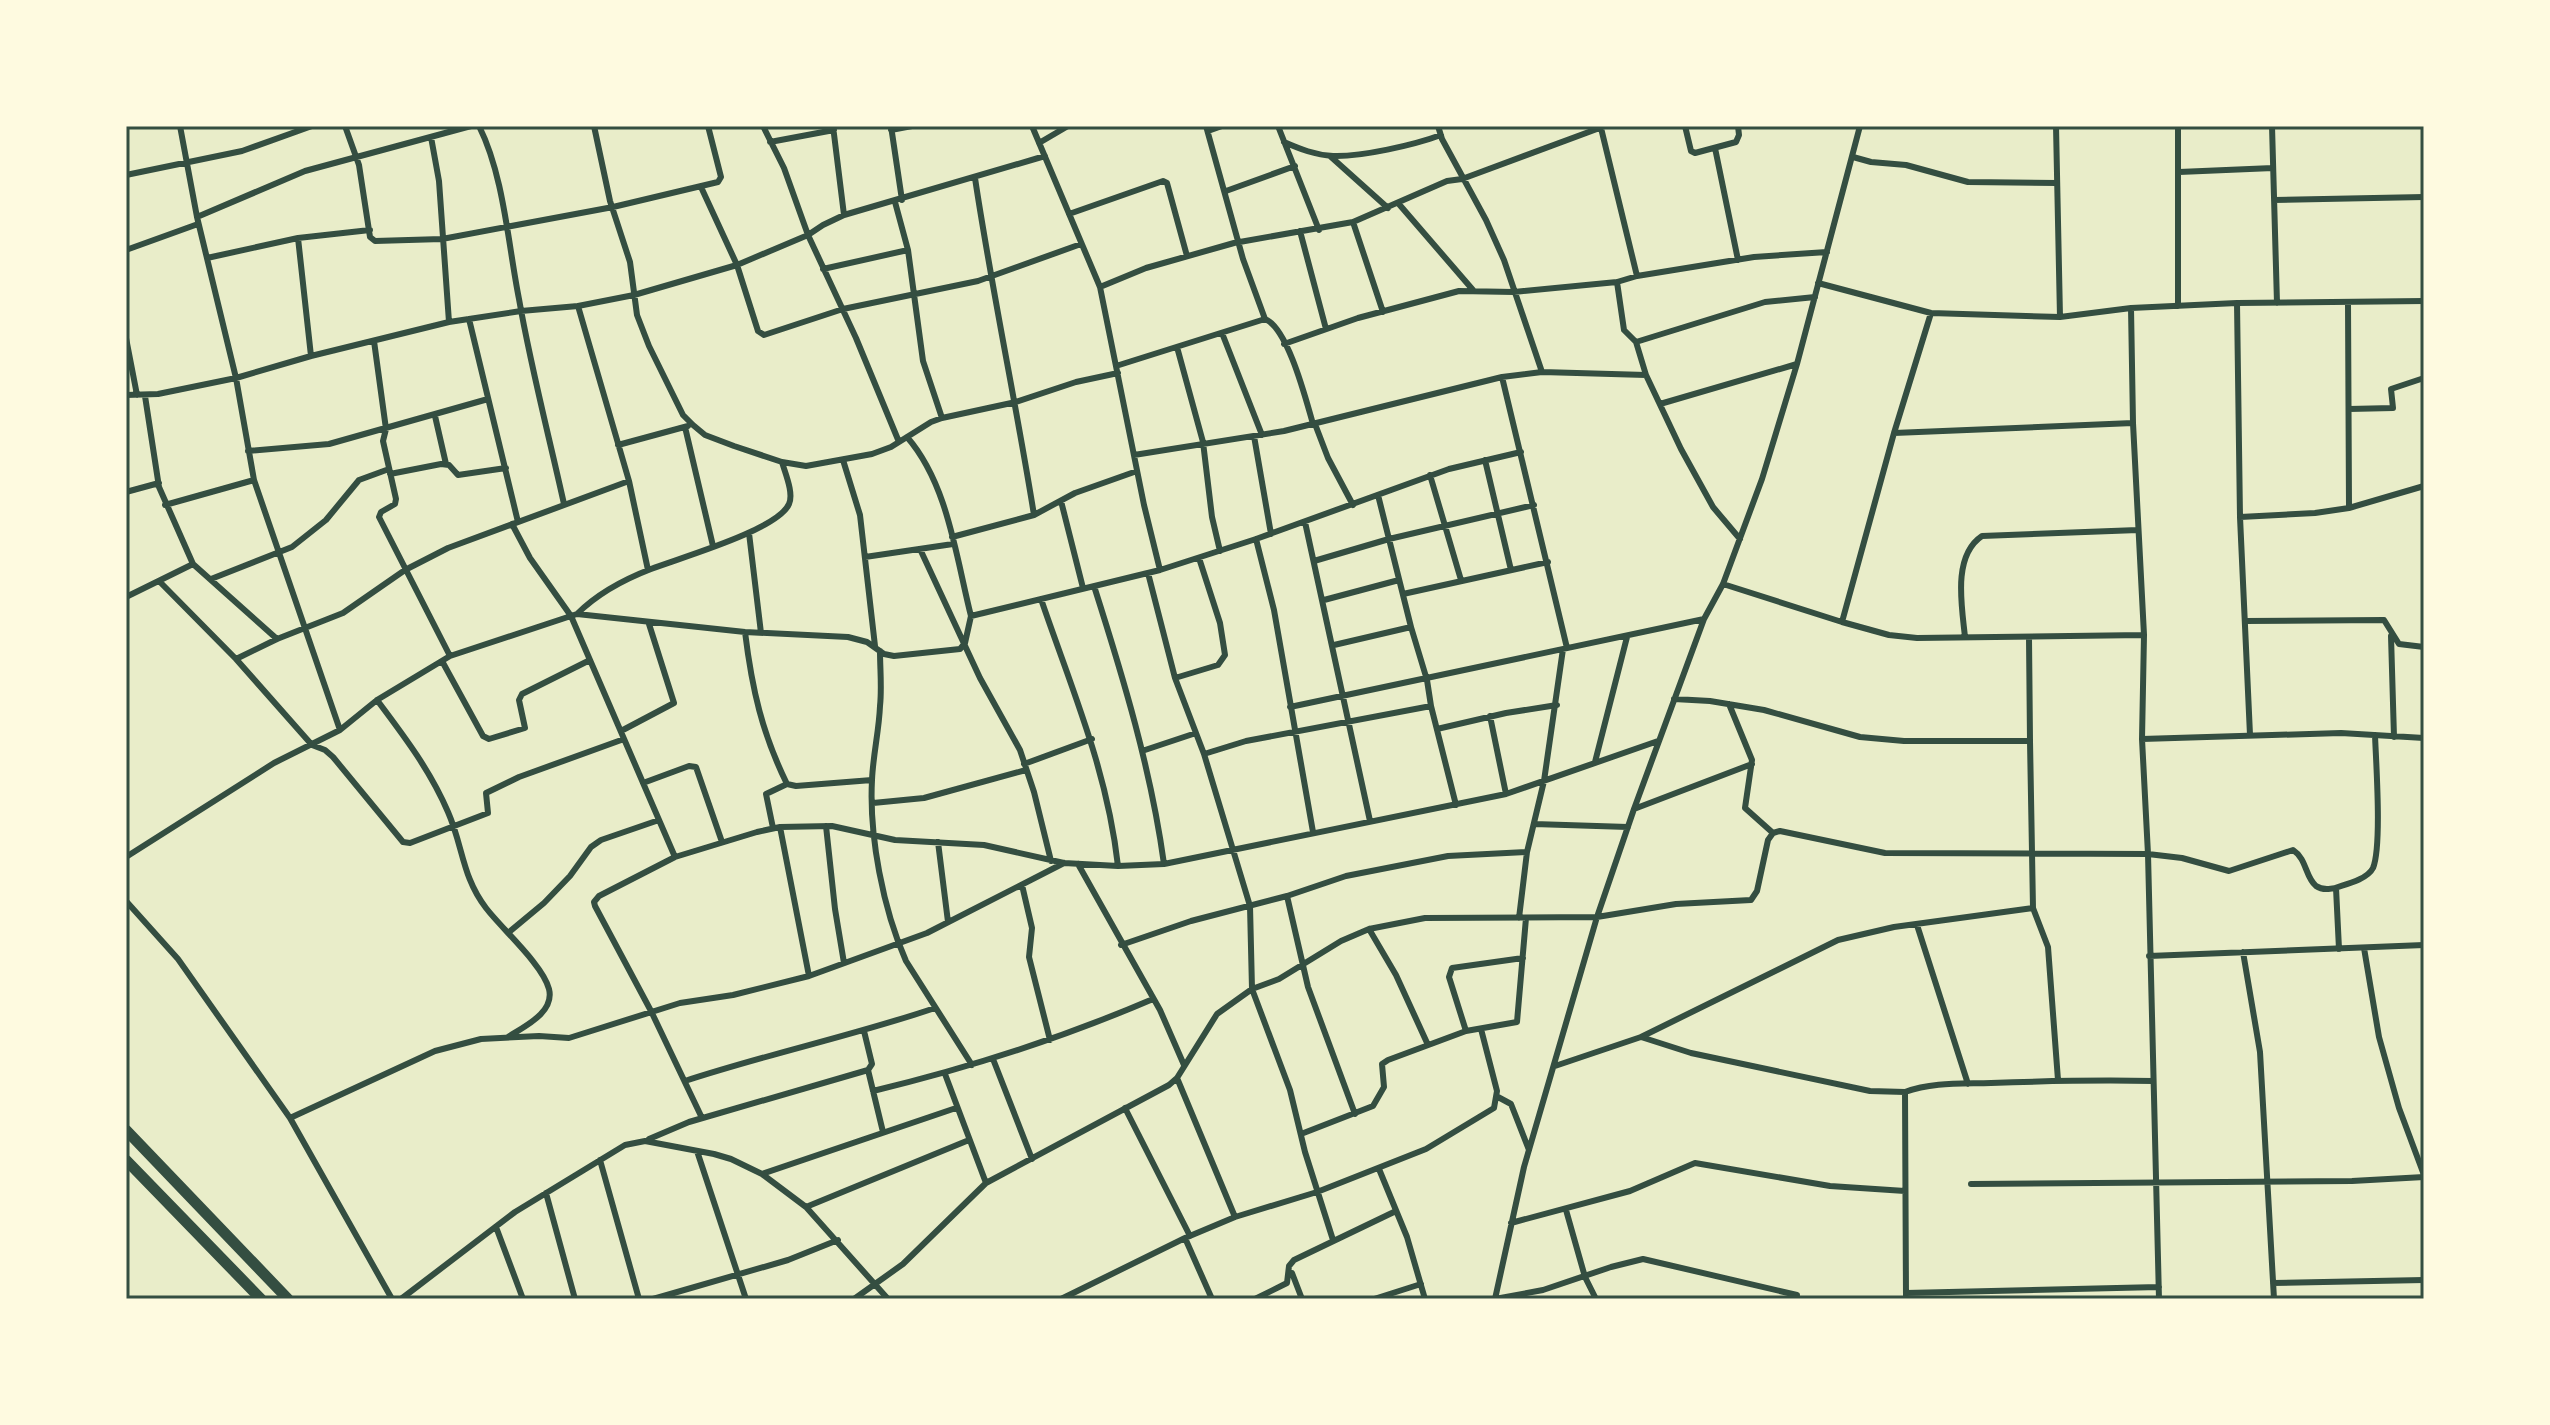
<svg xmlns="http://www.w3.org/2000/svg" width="2550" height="1425" font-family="Lato,sans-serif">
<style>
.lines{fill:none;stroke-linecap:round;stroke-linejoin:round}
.minor{stroke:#344e41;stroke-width:6}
.trunk{stroke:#344e41;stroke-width:11}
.neatline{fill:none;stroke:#344e41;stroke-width:3}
</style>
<rect width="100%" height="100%" fill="#e9edc9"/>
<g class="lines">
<path class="minor" d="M 180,126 L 197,217 L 236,378 L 254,480 L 340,730
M 345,126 L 359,165 L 370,237 L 375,241 L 442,239 L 613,207 L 718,182 L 721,177 L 708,126
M 479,126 C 504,176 508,244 519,299 C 531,368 549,436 564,504
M 594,126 L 610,201 L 630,262 L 637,315 L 649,346 L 683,415 L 693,425 L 705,435 L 734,446 L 782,462 L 806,466 L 872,454 L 891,447 L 931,422 L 942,418 L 1016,402 L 1076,382 L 1118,373
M 763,126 L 784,168 L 808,235 L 856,338 L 899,442
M 833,126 L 844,215
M 891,126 L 902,200
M 1032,126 L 1100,287 L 1144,505 L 1160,570
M 1206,126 L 1243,259 L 1265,319
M 1278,126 L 1319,230
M 1438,126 L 1442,139 L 1486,220 L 1504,260 L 1542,372
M 1685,126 L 1691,151 L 1695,153 L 1736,142 L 1739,135 L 1738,126
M 2056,126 L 2060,317
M 2178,126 L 2178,306
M 2272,126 L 2277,303
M 1601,128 L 1637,276
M 891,130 L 912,126
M 1208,131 L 1222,126
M 431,137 L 439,181 L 449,322
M 770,142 L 834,130
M 1284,142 C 1300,149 1315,155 1333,156 C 1361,157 1414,145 1441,135
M 1039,143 L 1068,126
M 1715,148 L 1738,260
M 1330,156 L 1388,208
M 1853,157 L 1871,162 L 1906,165 L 1968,182 L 2057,183
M 2179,172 L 2273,168
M 126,175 L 242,151 L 312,126
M 975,178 C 992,291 1016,403 1034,515
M 701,187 L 737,265 L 758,331 L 764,335 L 843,309 L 978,281 L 1081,244
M 1226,191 L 1295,166
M 2274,200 L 2424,197
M 895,202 L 908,250 L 923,361 L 942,418
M 1398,203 L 1473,290
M 1069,214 L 1163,181 L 1167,183 L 1187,256
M 197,217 L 305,171 L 471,126
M 1353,222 L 1383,312
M 1300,231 L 1326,329
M 298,238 L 311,356
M 126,250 L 198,224
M 207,258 L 298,238 L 370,230
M 823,269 L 908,250
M 1617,282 L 1624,330 L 1636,342 L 1646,375 L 1681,449 L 1713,507 L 1740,539
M 1818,283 L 1931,313 L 2060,317 L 2131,308 L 2237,303 L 2424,301
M 1100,287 L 1146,268 L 1234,243 L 1353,222 L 1447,181 L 1462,179 L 1605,126
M 2237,303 L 2240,517 L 2250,735
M 2348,303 L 2349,508
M 578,306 L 629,481 L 648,570
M 2131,308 L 2133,423 L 2144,635 L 2142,739 L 2148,854 L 2159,1299
M 1931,313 L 1894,433 L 1842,622 L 1889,635 L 1917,638 L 2144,635
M 469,319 L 518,522
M 1222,333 L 1262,435
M 126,338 L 137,395
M 374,341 L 386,429 L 383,441 L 396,499 L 395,504 L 381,512 L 379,517 L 450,656
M 1636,342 L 1765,302 L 1815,297
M 1284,344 L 1358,318 L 1459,291 L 1514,292 L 1617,282 L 1637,276 L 1754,257 L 1827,252
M 1177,347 L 1203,442 L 1212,517 L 1220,551
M 1116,366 L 1265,319 C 1288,328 1306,400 1313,424
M 1502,377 L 1567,648
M 126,395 L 158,394 L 236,378 L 311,356 L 449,322 L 521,311 L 578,306 L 634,295 L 737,265 L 808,235 L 823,225 L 844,215 L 1045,156
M 145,396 L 159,487 L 193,564 L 277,639
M 1660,404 L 1797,364
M 2349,409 L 2393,408 L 2391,389 L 2424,378
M 435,416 L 446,464
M 1315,424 L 1328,458 L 1353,505
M 685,427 L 713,546
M 1894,433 L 2133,423
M 1254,436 L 1271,534
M 907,437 C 948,484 956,557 971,616
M 618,445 L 688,426
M 248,451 L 329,444 L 488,399
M 1134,455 L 1284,431 L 1502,377 L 1542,372 L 1646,375
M 843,460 L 860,515 L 875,646
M 1485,460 L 1511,570
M 390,474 L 441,464 L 449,465 L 458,475 L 506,468
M 1430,475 L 1461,580
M 126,492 L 159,483
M 1378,495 L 1411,627 L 1427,680 L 1431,706 L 1456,805
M 1061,501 L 1083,588
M 165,505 L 254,480
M 2240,517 L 2315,513 L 2349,508 L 2424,486
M 1305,522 L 1370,821
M 512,524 L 530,558 L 571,616 L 675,857
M 749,533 L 761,633
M 952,537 L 1034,515 L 1075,493 L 1137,471
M 1256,539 L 1274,610 L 1313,832
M 920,549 L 980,678 L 1020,750 L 1034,792 L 1051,861
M 865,557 L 953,544
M 1314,561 L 1389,539 L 1534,505
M 1148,573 L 1175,678 L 1204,754 L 1250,906 L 1252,989 L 1290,1090 L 1305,1152 L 1333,1240
M 211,579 L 292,547 L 326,520 L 359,480 L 389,469
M 159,581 L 236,659 L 312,745 L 325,750 L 333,757 L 403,842 L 410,843 L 488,813 L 486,793 L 519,777 L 624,739
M 1723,584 L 1842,622
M 1094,586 C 1123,677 1151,769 1164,864 L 1506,794 L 1658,741
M 1403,594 L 1548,562
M 126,597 L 193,564
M 1041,599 C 1072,690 1107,769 1118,866
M 1324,600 L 1399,580
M 577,614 C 597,594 625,579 651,569 C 679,558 778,530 789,504 C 794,493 785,473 782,462
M 2245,621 L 2384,620 L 2399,644 L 2424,647
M 745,632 C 752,689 762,733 787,784 L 796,786 L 872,780
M 2391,636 L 2394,737
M 1965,637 C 1962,607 1952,556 1982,536 L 2138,530
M 2029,638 L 2030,741
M 1334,645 L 1411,627
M 880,651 C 880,669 882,688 880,706 C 879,731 873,755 872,780 C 869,836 883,909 906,961 L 972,1065
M 236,659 L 277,639 L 343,613 L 405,570 L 448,548 L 629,481
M 442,661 L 483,736 L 489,739 L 525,728 L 519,700 L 522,694 L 590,660
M 1175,678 L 1218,665 L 1225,655 L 1220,623 L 1199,558
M 377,700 C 404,736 430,770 448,812 C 463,846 462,877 486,908 C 502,929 543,965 549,989 C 555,1013 523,1027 508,1037
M 1729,704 L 1752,760 L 1745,808 L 1773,833 L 1780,831 L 1885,853 L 2148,854 L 2182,858 L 2229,871 L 2293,850 C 2307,859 2305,877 2316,886 C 2323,891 2334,889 2341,886 C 2351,883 2368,878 2373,868 C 2382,846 2376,763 2375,735
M 1290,707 L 1704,619
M 1490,716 L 1506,794
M 1437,729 L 1506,713 L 1557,705
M 621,731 L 674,703 L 649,624
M 2142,739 L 2341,733 L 2424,738
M 1142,751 L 1196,733
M 1204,754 L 1246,741 L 1431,706
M 1595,762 L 1627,637
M 1024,764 L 1092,739
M 643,783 L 689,766 L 696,767 L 722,842
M 873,803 L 924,798 L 1026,770
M 1634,809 L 1752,764
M 1534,824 L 1628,827
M 826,826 L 835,909 L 844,963
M 780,827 L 809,976
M 773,828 L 766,794 L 787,784
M 938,842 L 948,922
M 126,857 L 274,763 L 340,730 L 377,700 L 450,656 L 577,614 L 745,632 L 848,637 L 867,642 L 884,654 L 894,656 L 960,649 L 965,643 L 971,616 L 1160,570 L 1256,539 L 1449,469 L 1521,452
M 1078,864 L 1160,1010 L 1184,1065
M 1022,885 L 1032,928 L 1029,957 L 1050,1040
M 2336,888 L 2339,949
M 1287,896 L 1308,987 L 1355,1114
M 126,901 L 178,959 L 290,1118 L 392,1299
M 2033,908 L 2048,947 L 2058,1080
M 1519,918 L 1527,852 L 1544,781 L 1563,649
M 1917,925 L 1968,1084
M 1369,929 L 1396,975 L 1428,1045
M 508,933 L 544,903 L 570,876 L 591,847 L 601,840 L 659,820
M 1121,945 L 1191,921 L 1287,896 L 1346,876 L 1448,856 L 1527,852
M 2364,948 L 2379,1037 L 2399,1108 L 2424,1175
M 2243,952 L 2260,1052 L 2274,1299
M 2149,956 L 2424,945
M 1466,1031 L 1449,977 L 1452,968 L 1523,958
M 1641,1037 L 1838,940 L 1894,927 L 2033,908 L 2030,741 L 1904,741 L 1860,737 L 1764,710 L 1710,701 L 1674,699
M 993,1059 L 1032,1159
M 1555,1066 L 1641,1037 L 1691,1053 L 1870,1091 L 1905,1092 L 1906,1299
M 868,1070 L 883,1132
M 945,1074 L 986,1183
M 1177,1078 L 1235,1217
M 685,1081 C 767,1054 852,1036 935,1008
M 873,1091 C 969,1068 1062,1038 1153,999
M 1905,1092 C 1932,1082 1962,1084 1991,1083 C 2045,1081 2099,1080 2153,1081
M 1498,1097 L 1511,1104 L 1529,1150
M 1125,1108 L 1190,1236
M 290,1118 L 435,1051 L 481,1039 L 539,1036 L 569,1038 L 680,1003 L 733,995 L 809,976 L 927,933 L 1064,863
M 702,1118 L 651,1011 L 595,906 L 594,902 L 599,896 L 675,857 L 757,832 L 780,827 L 832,826 L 895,840 L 984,845 L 1064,863 L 1118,866 L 1164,864
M 1301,1134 L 1373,1106 L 1384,1087 L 1382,1064 L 1388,1060 L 1466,1031 L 1517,1022 L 1526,918
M 649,1139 L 689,1122 L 868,1070 L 872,1064 L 864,1031
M 697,1151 L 746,1299
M 600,1160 L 639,1299
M 1379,1169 L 1407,1237 L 1425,1299
M 762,1174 L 956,1108
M 1971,1184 L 2352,1181 L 2424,1177
M 546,1193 L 575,1299
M 806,1207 L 969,1140
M 1566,1210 L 1585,1277 L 1596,1299
M 1511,1223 L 1630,1191 L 1695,1163 L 1830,1186 L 1905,1191
M 496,1227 L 523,1299
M 1185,1238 L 1212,1299
M 1292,1273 L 1302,1299
M 2273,1283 L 2424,1280
M 1906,1293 L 2159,1287
M 401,1299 L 515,1212 L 625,1145 L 645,1141 L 714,1154 L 731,1159 L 762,1174 L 806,1207 L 888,1299
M 653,1299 L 788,1260 L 838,1240
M 854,1299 L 903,1264 L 986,1183 L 1169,1085 L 1177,1078 L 1217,1014 L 1252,989 L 1279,979 L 1341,941 L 1369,929 L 1425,918 L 1597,917 L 1676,904 L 1751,900 L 1757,891 L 1768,840 L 1773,833
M 1061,1299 L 1185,1238 L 1235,1217 L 1317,1192 L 1426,1149 L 1494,1108 L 1497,1091 L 1481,1029
M 1255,1299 L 1287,1283 L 1289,1266 L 1294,1260 L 1396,1211
M 1374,1299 L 1421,1284
M 1495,1299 L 1524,1167 L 1597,917 L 1634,809 L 1704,619 L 1723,584 L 1762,479 L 1797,364 L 1860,126
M 1495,1299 L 1543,1290 L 1611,1267 L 1643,1259 L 1797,1295"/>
<path class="trunk" d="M 126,1130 L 288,1299
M 126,1160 L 261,1299"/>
</g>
<rect width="2550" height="1425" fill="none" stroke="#fefae0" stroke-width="256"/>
<rect x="128" y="128" width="2294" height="1169" class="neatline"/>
</svg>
